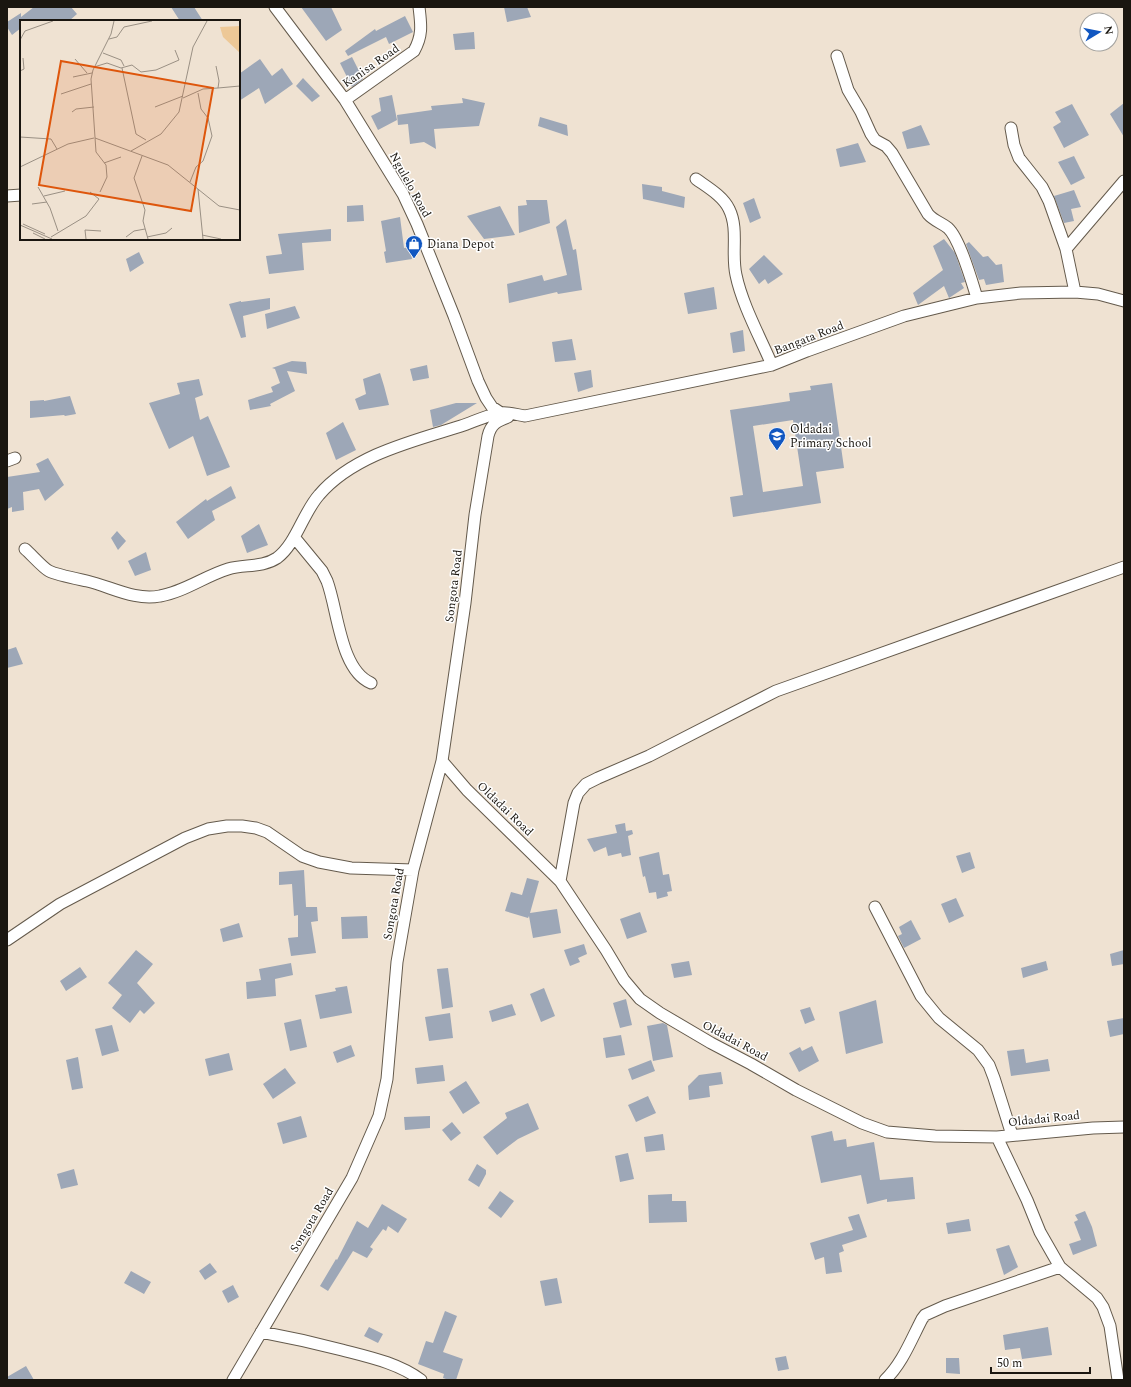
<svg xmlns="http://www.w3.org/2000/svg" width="1131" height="1387" font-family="Spectral,serif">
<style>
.building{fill:#9da7b7;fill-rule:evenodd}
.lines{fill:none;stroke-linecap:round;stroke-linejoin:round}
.minor-casing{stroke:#645a4c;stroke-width:13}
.minor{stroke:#fff;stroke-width:11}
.labels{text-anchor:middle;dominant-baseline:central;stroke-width:3;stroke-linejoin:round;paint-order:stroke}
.street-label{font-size:12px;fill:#1a1610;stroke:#fff}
.poi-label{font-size:12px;fill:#1a1610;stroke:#fff;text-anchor:start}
.inset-road{fill:none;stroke:#9a9084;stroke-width:1}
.view{fill:#de560c;fill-opacity:0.15;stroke:#de560c;stroke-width:2}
.inset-edge{fill:none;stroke:#1a1610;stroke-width:2}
</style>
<rect width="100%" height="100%" fill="#efe2d2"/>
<path class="building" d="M 34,7 L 71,7 L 77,14 L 69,21 L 21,21 L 21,28 L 12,35 L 7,27 L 7,22 L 21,13 L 21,17 Z
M 171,7 L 194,7 L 203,21 L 180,21 Z
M 301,7 L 331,7 L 342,30 L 326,41 Z
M 504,7 L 527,7 L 531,17 L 507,22 Z
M 405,16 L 413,32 L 389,44 L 386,37 L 348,56 L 345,51 L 375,29 L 376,31 Z
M 474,32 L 475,49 L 455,50 L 453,34 Z
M 352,57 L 363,79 L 352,87 L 340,63 Z
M 260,59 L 272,76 L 282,68 L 293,84 L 265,104 L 259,88 L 239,101 L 239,74 Z
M 303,78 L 320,96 L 312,102 L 296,86 Z
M 392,95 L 397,120 L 378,130 L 371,116 L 381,111 L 379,98 Z
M 462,98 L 485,103 L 479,126 L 434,129 L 436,149 L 424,142 L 410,144 L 408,124 L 398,125 L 397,115 L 432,110 L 431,106 L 463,103 Z
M 1124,103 L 1124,137 L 1110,114 Z
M 1072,104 L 1089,135 L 1064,148 L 1053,127 L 1061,122 L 1055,112 Z
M 540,117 L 567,125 L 568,136 L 538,126 Z
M 921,125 L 930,145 L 907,149 L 902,132 Z
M 858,143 L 866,162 L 840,167 L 836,149 Z
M 1074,156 L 1085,178 L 1071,185 L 1058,162 Z
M 642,184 L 662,187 L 662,191 L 685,197 L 684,208 L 643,199 Z
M 1074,190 L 1081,207 L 1071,209 L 1074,221 L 1064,223 L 1054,196 Z
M 754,198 L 761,218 L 750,223 L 743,203 Z
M 526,200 L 547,200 L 550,223 L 519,233 L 518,206 L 527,205 Z
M 363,205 L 364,221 L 347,222 L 347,206 Z
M 500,206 L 515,235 L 484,239 L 467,216 Z
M 400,217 L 404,248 L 410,247 L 412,259 L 386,263 L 384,252 L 386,251 L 381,221 Z
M 566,219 L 573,250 L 576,249 L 582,290 L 558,294 L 557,292 L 509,303 L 507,284 L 542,275 L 544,281 L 567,275 L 556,227 Z
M 331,229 L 331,241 L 302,243 L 304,270 L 269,274 L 266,256 L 282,254 L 278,234 Z
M 944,239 L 955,253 L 965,282 L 961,283 L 964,288 L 949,298 L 944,286 L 918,305 L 913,293 L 943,270 L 933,246 Z
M 969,242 L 983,257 L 988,256 L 996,265 L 1002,264 L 1004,282 L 986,285 L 984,279 L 979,280 L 966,244 Z
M 139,252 L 144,263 L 130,272 L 126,259 Z
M 764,255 L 783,274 L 768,284 L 765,279 L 759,284 L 749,269 Z
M 714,287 L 717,309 L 688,314 L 684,293 Z
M 270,298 L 270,309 L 243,316 L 246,337 L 241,338 L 229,304 L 241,301 L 241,302 Z
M 295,306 L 300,318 L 267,329 L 265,314 Z
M 743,330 L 745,351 L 733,353 L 730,333 Z
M 572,339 L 576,360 L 555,362 L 552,342 Z
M 292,361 L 306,362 L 307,374 L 287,371 L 295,391 L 270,404 L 271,406 L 250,410 L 248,400 L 273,392 L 271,387 L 280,383 L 275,369 L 272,368 Z
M 427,365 L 429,378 L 413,381 L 410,369 Z
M 591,370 L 593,387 L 578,392 L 574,373 Z
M 380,373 L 384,386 L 389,405 L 359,410 L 355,399 L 366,394 L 363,379 Z
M 199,379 L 203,395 L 195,398 L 200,420 L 208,416 L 230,467 L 207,476 L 193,436 L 169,449 L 149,403 L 180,394 L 177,383 Z
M 832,383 L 844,468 L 816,472 L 821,503 L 733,517 L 730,497 L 743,495 L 730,410 L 790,401 L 789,393 L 811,390 L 810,386 ZM 793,420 L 803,486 L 763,492 L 753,426 Z
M 70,396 L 76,414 L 65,416 L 64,415 L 30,418 L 30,401 L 44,400 L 44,401 Z
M 456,403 L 477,403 L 441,425 L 433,427 L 430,410 Z
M 343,422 L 356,450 L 336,460 L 326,433 Z
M 48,458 L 64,485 L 45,501 L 39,489 L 23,492 L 24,510 L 12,512 L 12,507 L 7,509 L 7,477 L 40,472 L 36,464 Z
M 231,486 L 236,498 L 212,511 L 215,520 L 188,539 L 176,522 L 206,499 L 207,501 Z
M 259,524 L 268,545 L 247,553 L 241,536 Z
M 117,531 L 126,541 L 118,550 L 111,538 Z
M 146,552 L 151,570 L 135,576 L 128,561 Z
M 16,647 L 23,664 L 7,668 L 7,650 Z
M 625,823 L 626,831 L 632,830 L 633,834 L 628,836 L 631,855 L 622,857 L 621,853 L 608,856 L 606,847 L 594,852 L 587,839 L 617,833 L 615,825 Z
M 659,852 L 663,875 L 669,874 L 672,891 L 667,892 L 668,896 L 657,899 L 656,892 L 649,893 L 645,876 L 643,877 L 639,857 Z
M 970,852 L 975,868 L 962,873 L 956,856 Z
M 304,870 L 306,907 L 317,907 L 318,921 L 311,922 L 316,953 L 291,956 L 288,938 L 298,937 L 298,915 L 294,916 L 292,884 L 279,885 L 279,872 Z
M 527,878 L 539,881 L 530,913 L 557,909 L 561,933 L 533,938 L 529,916 L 528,918 L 505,911 L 511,892 L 522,895 Z
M 956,898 L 964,916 L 949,923 L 941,904 Z
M 640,912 L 647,932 L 627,939 L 620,919 Z
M 367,916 L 368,938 L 342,939 L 341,917 Z
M 911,920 L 921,939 L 904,948 L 898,936 L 902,934 L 899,927 Z
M 239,923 L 243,937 L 223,942 L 220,929 Z
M 584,944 L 587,954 L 578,958 L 580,962 L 570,966 L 564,950 Z
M 136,950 L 153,964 L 137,983 L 155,1003 L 144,1014 L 140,1010 L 130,1023 L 112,1008 L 122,995 L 108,983 Z
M 1124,950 L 1124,964 L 1112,966 L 1110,954 Z
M 689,961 L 692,975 L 674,978 L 671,964 Z
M 1046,961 L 1048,970 L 1023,978 L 1021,968 Z
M 291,963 L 293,975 L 275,979 L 276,996 L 247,999 L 246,982 L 261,980 L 259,969 Z
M 80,967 L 87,977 L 66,991 L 60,981 Z
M 448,968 L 453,1007 L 442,1009 L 437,969 Z
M 347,986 L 352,1013 L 320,1019 L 315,995 L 336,991 L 335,988 Z
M 544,988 L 555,1016 L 541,1022 L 530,994 Z
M 626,999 L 632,1025 L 620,1028 L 613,1003 Z
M 876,1000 L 883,1043 L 846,1054 L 839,1012 Z
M 512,1004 L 516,1015 L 492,1022 L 489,1011 Z
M 810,1007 L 815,1020 L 805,1024 L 800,1010 Z
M 450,1013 L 453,1038 L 429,1041 L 425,1017 Z
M 1124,1018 L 1124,1034 L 1110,1037 L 1107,1021 Z
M 301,1019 L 307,1047 L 290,1051 L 284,1023 Z
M 663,1023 L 667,1025 L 673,1057 L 653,1061 L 647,1026 Z
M 112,1025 L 119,1051 L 102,1056 L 95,1029 Z
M 621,1035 L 625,1055 L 606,1058 L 603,1038 Z
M 351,1045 L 355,1056 L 337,1063 L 333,1052 Z
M 812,1046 L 819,1061 L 799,1072 L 789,1053 L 800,1047 L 802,1051 Z
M 1024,1049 L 1026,1063 L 1048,1059 L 1050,1071 L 1011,1076 L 1007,1051 Z
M 229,1053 L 233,1070 L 209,1076 L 205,1059 Z
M 78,1057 L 83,1088 L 72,1090 L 66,1060 Z
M 651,1060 L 655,1071 L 632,1080 L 628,1069 Z
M 443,1065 L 445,1081 L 417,1084 L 415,1068 Z
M 285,1068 L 296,1083 L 273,1099 L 263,1084 Z
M 721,1072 L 723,1084 L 709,1086 L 710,1097 L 689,1100 L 688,1086 L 699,1075 Z
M 466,1081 L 480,1103 L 463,1114 L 449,1092 Z
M 648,1096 L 656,1113 L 636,1122 L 628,1105 Z
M 528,1103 L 539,1129 L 518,1139 L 497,1155 L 483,1137 L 507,1118 L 505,1113 Z
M 301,1116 L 307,1137 L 283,1144 L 277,1123 Z
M 430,1116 L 430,1128 L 405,1130 L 404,1117 Z
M 452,1122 L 461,1133 L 451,1141 L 442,1130 Z
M 832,1131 L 834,1141 L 846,1139 L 847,1147 L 874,1142 L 880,1180 L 913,1177 L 915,1199 L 887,1202 L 887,1199 L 867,1204 L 861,1175 L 821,1183 L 811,1136 Z
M 663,1134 L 665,1150 L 646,1152 L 644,1137 Z
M 628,1153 L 634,1179 L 620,1182 L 615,1156 Z
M 477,1164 L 486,1170 L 486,1174 L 479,1187 L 468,1180 Z
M 74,1169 L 78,1185 L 61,1189 L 57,1174 Z
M 500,1191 L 514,1201 L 501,1218 L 488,1208 Z
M 672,1194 L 672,1201 L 686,1201 L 687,1222 L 649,1223 L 648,1195 Z
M 382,1204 L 407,1219 L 398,1233 L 388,1226 L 386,1231 L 383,1229 L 370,1247 L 373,1249 L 367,1258 L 353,1251 L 328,1291 L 320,1286 L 336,1259 L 337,1260 L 357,1221 L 368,1228 Z
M 1085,1211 L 1092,1227 L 1097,1246 L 1073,1255 L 1069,1244 L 1081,1240 L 1074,1222 L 1078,1220 L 1075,1215 Z
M 859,1214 L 867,1237 L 842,1245 L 844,1251 L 839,1253 L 842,1272 L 826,1274 L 824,1257 L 815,1260 L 810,1243 L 853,1230 L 848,1217 Z
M 969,1219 L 971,1231 L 948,1234 L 946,1223 Z
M 1009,1245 L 1018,1267 L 1004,1275 L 996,1249 Z
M 210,1263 L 217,1272 L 205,1280 L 199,1271 Z
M 131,1271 L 151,1282 L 144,1294 L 124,1283 Z
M 557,1278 L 562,1303 L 545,1306 L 540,1281 Z
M 233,1285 L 239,1297 L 228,1303 L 222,1291 Z
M 445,1311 L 457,1316 L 443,1352 L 463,1359 L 456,1380 L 449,1380 L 443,1378 L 444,1374 L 418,1364 L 426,1341 L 433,1343 Z
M 369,1327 L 383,1334 L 378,1343 L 364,1336 Z
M 1048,1327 L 1052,1355 L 1022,1359 L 1020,1348 L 1005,1350 L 1003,1335 Z
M 786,1356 L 789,1369 L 778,1371 L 775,1358 Z
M 946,1358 L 959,1358 L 960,1374 L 946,1373 Z
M 26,1366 L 34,1380 L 7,1380 L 7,1377 Z"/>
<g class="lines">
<defs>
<path id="minor" d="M 275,7 L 345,100 L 403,194 L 417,224 L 454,316 L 478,381 L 486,398 L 492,407 L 501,413
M 837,56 L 848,90 L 861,112 L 871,134 L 875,140 L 886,146 L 892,153 L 928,214 C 934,221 942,223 948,228 C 960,239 972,282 977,298
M 345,100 L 414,51 C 423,35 421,24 419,7
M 1011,128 L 1014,145 L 1019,158 L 1042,187 L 1049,201 L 1066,249 L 1075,292
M 696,179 C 707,187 723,196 729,209 C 739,229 731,253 736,275 C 742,304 760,337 772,365
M 7,196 L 21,195
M 1066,249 L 1124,181
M 7,461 L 15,458
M 294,537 L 322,571 L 327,581 C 338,610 340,670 371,683
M 25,549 C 31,554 43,568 49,571 C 57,575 78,579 87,581 C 112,587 135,601 160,596 C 184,592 205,576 228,569 C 244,564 262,568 277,558 C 296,544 303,513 319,495 C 353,455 413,441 461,426 C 471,423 492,413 501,413 C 509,412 518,415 525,416 L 772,365 L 807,351 L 904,316 L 977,298 L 1021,293 L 1075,292 L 1098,294 L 1124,301
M 442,761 L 467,790 L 560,881 L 606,950 L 624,980 L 640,999 L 660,1013 L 711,1043 L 751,1064 L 796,1090 L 862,1123 L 887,1132 L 935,1136 L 997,1137 L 1093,1128 L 1124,1127
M 560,881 L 574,803 L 578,793 L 586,784 L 598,778 L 649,756 L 776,691 L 1124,567
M 875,907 L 921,996 L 939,1018 L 978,1050 L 989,1065 L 994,1078 L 1012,1135
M 7,940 L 60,904 L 185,838 L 208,829 L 227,826 L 242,826 L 256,828 L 267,832 L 302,856 L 319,862 L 351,868 L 413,870
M 997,1137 L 1027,1200 L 1040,1232 L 1060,1267 L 1097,1298 L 1103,1307 L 1110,1326 L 1118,1380
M 261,1332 C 288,1337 315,1343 342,1350 C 369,1357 398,1363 421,1380
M 233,1380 L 352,1178 L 379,1116 L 387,1079 L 397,962 L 413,870 L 442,761 L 465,603 L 475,515 L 488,436 C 491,424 497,421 508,417
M 885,1380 C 902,1364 911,1340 922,1319 L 925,1315 L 945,1306 L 1060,1267"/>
</defs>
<use href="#minor" class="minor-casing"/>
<use href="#minor" class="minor"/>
</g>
<defs>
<symbol id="shop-pin" viewBox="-11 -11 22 30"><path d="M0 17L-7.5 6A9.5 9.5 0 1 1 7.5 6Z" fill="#1157c1" stroke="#fff"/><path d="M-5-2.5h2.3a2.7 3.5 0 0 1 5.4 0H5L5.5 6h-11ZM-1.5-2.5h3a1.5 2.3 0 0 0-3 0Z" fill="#fff"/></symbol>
<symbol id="school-pin" viewBox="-11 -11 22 30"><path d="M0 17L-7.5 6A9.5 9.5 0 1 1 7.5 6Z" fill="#1157c1" stroke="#fff"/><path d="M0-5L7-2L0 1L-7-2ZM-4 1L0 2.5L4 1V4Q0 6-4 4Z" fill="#fff"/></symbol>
</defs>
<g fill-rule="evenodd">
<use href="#shop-pin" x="404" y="234" width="20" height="27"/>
<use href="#school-pin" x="767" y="426" width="20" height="27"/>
</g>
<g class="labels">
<g class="street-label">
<text transform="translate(371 66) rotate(-35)">Kanisa Road</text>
<text transform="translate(410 185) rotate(61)">Ngulelo Road</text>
<text transform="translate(809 338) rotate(-21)">Bangata Road</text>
<text transform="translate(454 586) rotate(-83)">Songota Road</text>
<text transform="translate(505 809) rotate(44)">Oldadai Road</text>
<text transform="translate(394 904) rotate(-80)">Songota Road</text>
<text transform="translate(735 1041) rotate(28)">Oldadai Road</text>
<text transform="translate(1044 1119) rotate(-6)">Oldadai Road</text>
<text transform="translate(312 1220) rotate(-59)">Songota Road</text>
</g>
<g class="poi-label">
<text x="427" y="244">Diana Depot</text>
<text x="790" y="429">Oldadai<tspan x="790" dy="14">Primary School</tspan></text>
</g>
</g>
<g transform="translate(20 20)">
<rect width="220" height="220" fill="#efe2d2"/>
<path d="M 220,6 L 220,33 L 203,17 L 200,7 Z" fill="#edc897"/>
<path class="inset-road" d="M 89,19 L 97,17 L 104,7 L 132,1M 0,20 L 5,11 L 33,1M 83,33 L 101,40 L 104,46M 55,39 L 67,53M 74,47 L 87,43 L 101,48 L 112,45 L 121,52 L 136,50 L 159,40 L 155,30M 102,48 L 116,114 L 126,120M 0,51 L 4,49 L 3,38M 53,57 L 72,53M 198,68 L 220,66M 41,74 L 71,64M 163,78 L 183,69 L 198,68 L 199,61 L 196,46M 135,87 L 163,76M 52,92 L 56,89 L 74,87M 0,117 L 31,119 L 37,129M 75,118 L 148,145 L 199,186 L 220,190M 111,131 L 141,114 L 159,92 L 173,27 L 187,1M 122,136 L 114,158 L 125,190 L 123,201 L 128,219M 84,143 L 101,137M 0,147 L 48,124 L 74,118M 170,162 L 176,147 L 183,141 L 192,116 L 188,98 L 181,89 L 178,73M 18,167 L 30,188 L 38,211M 178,169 L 183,219M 80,172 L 87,157 L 86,145 L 76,132 L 71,59 L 73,50 L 91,14 L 94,1M 24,176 L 45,171M 12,184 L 27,182M 3,204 L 25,214M 0,205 L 32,219M 13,213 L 25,219M 182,215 L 201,219M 31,217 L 66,196 L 79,179 L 70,172M 106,217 L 114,211 L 125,209M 127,217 L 146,213 L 152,208M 66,219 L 65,210 L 81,211"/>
<path class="view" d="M 41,41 L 193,68 L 171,191 L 19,165 Z"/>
<rect width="220" height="220" class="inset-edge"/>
</g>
<rect width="1131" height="1387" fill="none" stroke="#1a1610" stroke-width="16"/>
<g transform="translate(1099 32) rotate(80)"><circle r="19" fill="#ffffff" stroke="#a3a29f"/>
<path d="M0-3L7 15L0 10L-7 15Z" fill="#1157c1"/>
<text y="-6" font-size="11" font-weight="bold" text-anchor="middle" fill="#1a1610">N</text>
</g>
<path d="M991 1367v6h99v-6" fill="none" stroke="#1a1610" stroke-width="2"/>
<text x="997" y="1367" font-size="12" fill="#1a1610" stroke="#ffffff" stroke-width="3" paint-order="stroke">50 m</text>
</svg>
